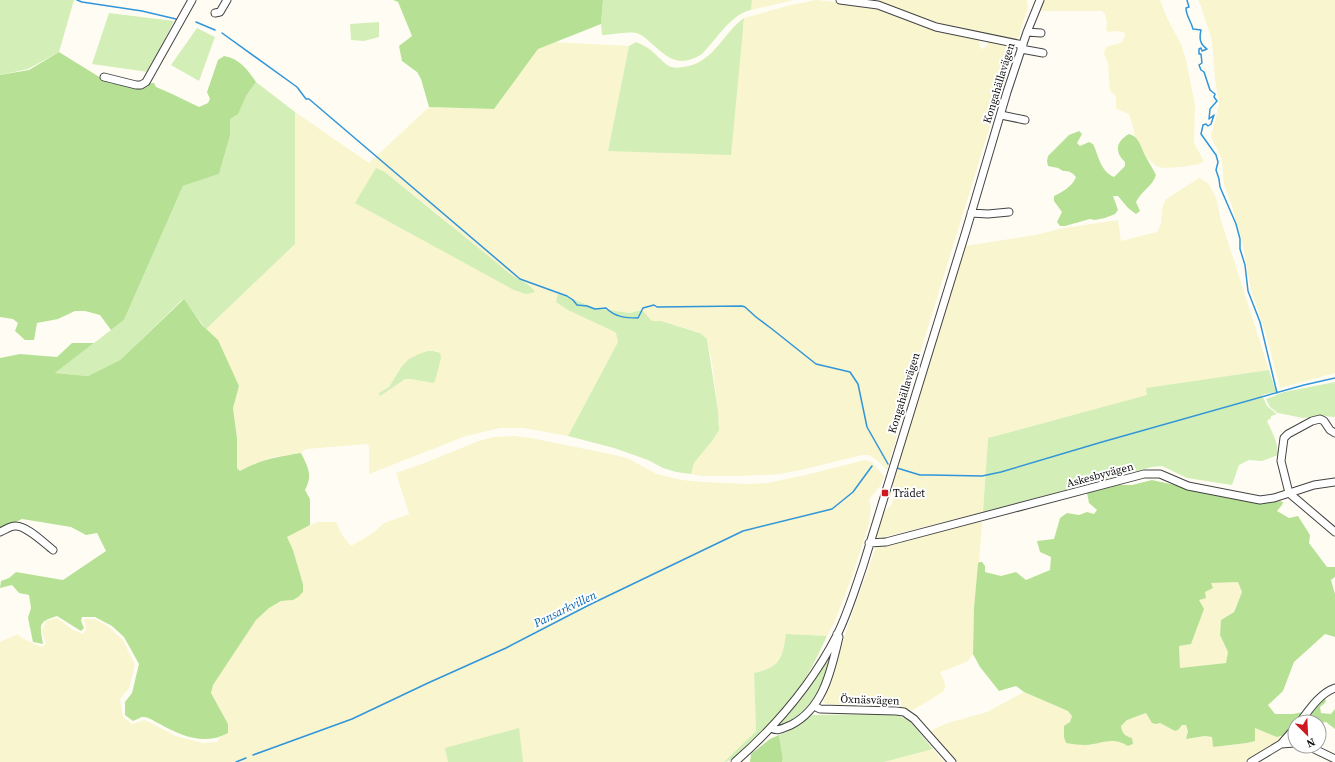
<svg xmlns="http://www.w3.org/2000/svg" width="1335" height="762" font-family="'Source Serif 4',serif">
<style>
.farmland{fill:#f8f5cf;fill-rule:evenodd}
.green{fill:#d3eeb7}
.forest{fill:#b6e195;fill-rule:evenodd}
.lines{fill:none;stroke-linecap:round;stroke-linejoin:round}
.stream{stroke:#3195da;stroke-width:1.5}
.minor-casing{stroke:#434343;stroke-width:9}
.minor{stroke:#fff;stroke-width:7}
.poi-dot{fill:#cf1920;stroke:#fff;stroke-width:1.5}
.labels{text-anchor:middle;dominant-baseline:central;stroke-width:4;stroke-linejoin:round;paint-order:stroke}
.street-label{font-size:11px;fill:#101010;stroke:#fff}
.poi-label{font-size:11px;fill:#101010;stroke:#fff;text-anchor:start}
.water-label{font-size:12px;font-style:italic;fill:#0b66af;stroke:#fff}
</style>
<rect width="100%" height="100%" fill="#fffdf3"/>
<path class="farmland" d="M 752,0 L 794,0 L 751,10 Z
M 816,0 L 876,6 L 979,38 L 979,46 L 982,49 L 986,47 L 989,40 L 1011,45 L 1014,48 L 924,340 L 887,470 L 874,458 L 869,455 L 862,455 L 805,469 L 780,474 L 739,476 L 701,476 L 691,474 L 694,463 L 712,441 L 719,430 L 718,411 L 712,362 L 707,339 L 699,332 L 661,321 L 652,321 L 642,310 L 630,313 L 595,308 L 559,293 L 556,302 L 613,331 L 616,333 L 618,342 L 568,436 L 523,428 L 500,428 L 466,436 L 369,474 L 369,448 L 368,444 L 306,449 L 301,453 L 275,457 L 256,463 L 240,471 L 237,467 L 237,438 L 233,408 L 239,386 L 206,329 L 295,244 L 295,112 L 369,163 L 429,107 L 494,109 L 538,49 L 553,42 L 629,46 L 608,151 L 744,25 L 744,18 L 787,6 ZM 376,168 L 385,172 L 439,215 L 466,239 L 517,279 L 532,286 L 494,278 ZM 428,351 L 438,351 L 426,382 L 410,379 L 405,379 L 399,382 L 383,394 L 379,393 L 389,387 L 402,366 Z
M 861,0 L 1027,0 L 1028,7 L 1019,36 L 1016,40 L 953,29 Z
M 1044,0 L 1160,0 L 1167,18 L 1181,44 L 1186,60 L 1195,106 L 1194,143 L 1204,161 L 1199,164 L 1181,167 L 1163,168 L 1156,166 L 1146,157 L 1140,143 L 1134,135 L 1134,131 L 1129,114 L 1116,109 L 1116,97 L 1110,90 L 1108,63 L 1104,54 L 1105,49 L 1108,46 L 1118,44 L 1122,42 L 1125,36 L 1124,32 L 1117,31 L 1109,32 L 1106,30 L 1107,23 L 1105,14 L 1102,11 L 1037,11 Z
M 1198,0 L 1335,0 L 1335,373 L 1280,388 L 1265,331 L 1251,291 L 1243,246 L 1232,206 L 1224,185 L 1222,159 L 1211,137 L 1219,104 L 1215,79 L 1212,41 L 1201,6 Z
M 1199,178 L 1208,183 L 1216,197 L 1220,217 L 1269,370 L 1147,388 L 1148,395 L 988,438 L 983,512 L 880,538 L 877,537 L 876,533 L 885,511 L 892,504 L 893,497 L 891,490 L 893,484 L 893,475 L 940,329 L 965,246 L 1036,235 L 1059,229 L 1118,220 L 1121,241 L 1157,232 L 1161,224 L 1162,209 L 1165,200 Z
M 514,436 L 531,438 L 615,455 L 629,459 L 657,474 L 682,480 L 704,482 L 748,484 L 767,483 L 806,475 L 865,460 L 872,462 L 882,474 L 884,477 L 881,485 L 869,500 L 871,508 L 869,524 L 852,577 L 834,623 L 827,636 L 786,634 L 783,651 L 779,661 L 768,670 L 754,673 L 756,731 L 724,762 L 0,762 L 0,642 L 18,634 L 20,637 L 41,647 L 46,644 L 42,631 L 46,621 L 57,618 L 73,630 L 83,634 L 86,629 L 84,619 L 95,619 L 109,627 L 123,640 L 135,665 L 129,688 L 120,699 L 123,717 L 132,724 L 145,720 L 176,736 L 203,743 L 217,742 L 219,738 L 228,733 L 228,724 L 211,693 L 213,685 L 256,620 L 269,608 L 281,601 L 293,600 L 303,592 L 303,584 L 293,550 L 287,537 L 299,530 L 318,522 L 336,522 L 342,535 L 351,546 L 373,533 L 384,523 L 409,514 L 396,473 L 422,464 L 479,441 L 494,437 Z
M 980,520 L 982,524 L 979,562 L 974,608 L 973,654 L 967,662 L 940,672 L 945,683 L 945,688 L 943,692 L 913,710 L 826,704 L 823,702 L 828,690 L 846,631 L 876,547 Z
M 1239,582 L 1242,592 L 1233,612 L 1221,620 L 1220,635 L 1228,652 L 1227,663 L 1180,668 L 1179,646 L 1191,643 L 1199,600 L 1211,583 Z
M 1024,692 L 1068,711 L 1072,716 L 1070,722 L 1100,743 L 1113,740 L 1120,741 L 1128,746 L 1133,744 L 1132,738 L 1127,736 L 1122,731 L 1121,726 L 1127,720 L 1146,713 L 1156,724 L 1160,723 L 1175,731 L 1178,730 L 1182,725 L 1187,725 L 1188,731 L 1186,739 L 1205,736 L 1212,737 L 1213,747 L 1247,743 L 1255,728 L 1284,735 L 1279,742 L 1245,762 L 956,762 L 930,732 L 934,729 L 948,723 L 987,712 Z
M 933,749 L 944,762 L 884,762 Z"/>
<path class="green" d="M 0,0 L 74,0 L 59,52 L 28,69 L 0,75 Z
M 603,0 L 752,0 L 751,10 C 731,14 716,40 702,54 C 679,68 669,59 651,43 C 647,39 641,34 636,33 C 631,31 609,35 602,35 L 601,24 Z
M 109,13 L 174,21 L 148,72 L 92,64 Z
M 744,18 L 731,155 L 608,151 L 629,46 L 636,42 C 643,45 649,48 654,53 C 660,58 664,64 671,67 C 675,68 679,68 683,67 C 713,64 723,33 744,18 Z
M 379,22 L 379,37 L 364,41 L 351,40 L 350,24 Z
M 197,28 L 215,37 L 199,81 L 171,65 Z
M 256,82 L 295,112 L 295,244 L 206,329 L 183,299 L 120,360 L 88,376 L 55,373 L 124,320 L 183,186 L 219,174 L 230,136 L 230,118 Z
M 376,168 L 385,172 C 426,206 468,239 509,273 C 518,280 530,283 535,292 L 526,294 L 514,290 L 355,203 Z
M 558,293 L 595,308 L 630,313 L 642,310 L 652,321 L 661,321 L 700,333 L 707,339 L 718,411 L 719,430 L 712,441 L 694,463 L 691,474 L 676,472 L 663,468 L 648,460 L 614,448 L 568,436 L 618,342 L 616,333 L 613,331 L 568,310 L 556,302 Z
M 428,351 L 434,351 L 440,353 L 441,358 L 435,381 L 433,383 L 410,379 L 405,379 L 380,396 L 379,393 L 389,387 L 402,366 L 409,359 L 419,354 Z
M 1269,370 L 1276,392 L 1262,395 L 1267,406 L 1277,414 L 1271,416 L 1271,418 L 1267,421 C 1272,432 1278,442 1278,455 L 1262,461 L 1249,460 L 1239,465 L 1232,485 L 1187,478 L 1162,466 L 1152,467 L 983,512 L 988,438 L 1147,395 L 1146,388 Z
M 1335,382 L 1335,417 L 1322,416 L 1303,418 L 1278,413 L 1270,407 L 1266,399 L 1284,392 Z
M 786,634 L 827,636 C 821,649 814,664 806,677 C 790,703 768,726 746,747 C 740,752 732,762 724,762 L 756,731 L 754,673 C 781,667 782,659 786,634 Z
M 833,647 C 830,666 822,697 807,710 C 800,716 791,721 784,727 L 777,726 L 807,690 Z
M 883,714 L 899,716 L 909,720 L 933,749 L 884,762 L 782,762 L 783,760 L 779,735 L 788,731 L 812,715 Z
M 519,728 L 523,762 L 448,762 L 445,748 Z"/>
<path class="forest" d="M 393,0 L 603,0 L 601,24 L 538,49 L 494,109 L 429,107 L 421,79 L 417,72 L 402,61 L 399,46 L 412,36 L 398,2 Z
M 59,52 L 109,83 L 143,88 L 147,87 L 150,83 L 154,83 L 156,87 L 170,93 L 199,107 L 208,103 L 210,99 L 207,92 L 218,60 L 224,56 C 239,58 248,70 256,82 L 246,96 L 238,114 L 230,119 L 230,136 L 219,174 L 183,186 L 124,320 L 111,330 L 100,315 L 85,311 L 75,311 L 58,319 L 37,323 L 34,340 L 25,340 L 15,331 L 18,323 L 13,319 L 0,317 L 0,75 L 29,70 Z
M 1079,131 L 1082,134 L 1077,143 L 1080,146 L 1089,142 L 1093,144 C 1099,156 1100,171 1114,177 L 1125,166 L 1125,162 C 1114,152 1116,141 1129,134 C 1140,137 1141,148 1146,157 C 1149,163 1153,169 1156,175 C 1153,186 1141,191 1136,202 L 1140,211 L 1136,214 L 1128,208 L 1118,196 L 1113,196 L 1118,210 L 1115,214 L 1105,218 L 1095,220 L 1090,219 L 1065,226 L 1060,226 L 1057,222 L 1062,212 L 1054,201 L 1054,196 C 1062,192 1072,187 1076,177 C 1072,172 1069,171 1063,171 L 1058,168 L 1048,166 L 1047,161 L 1048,156 L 1069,135 Z
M 184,299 L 202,325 L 218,340 L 239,386 L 233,408 L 237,438 L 237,468 L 240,471 C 262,459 277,457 301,453 C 308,467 313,475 305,490 L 310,499 L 310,525 L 287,537 L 293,550 L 303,584 L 303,592 L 298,597 L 293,600 L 281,601 L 269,608 L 256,620 L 213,685 L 211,693 L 228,724 L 228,733 C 205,746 181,736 160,724 C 155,722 148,716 142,717 C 139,718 136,720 133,721 L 125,715 L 125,702 L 132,693 L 139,664 L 124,637 L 112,626 L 95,617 L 82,617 L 81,621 L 84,628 L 81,631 L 57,616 C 37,622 40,625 43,644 L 33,642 L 28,618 L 31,608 L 29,595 L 19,593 L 12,585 L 0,588 L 1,581 L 9,578 L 16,572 L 63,580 L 106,551 L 97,533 L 86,535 L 71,527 L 22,519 L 0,529 L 0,358 L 20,354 L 57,357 L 72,343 L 94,343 L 55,373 L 88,376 L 120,360 Z
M 1152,480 L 1256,503 L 1270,503 L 1280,501 L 1283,502 L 1282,505 L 1277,511 L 1289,518 L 1298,516 L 1310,535 L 1309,543 L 1327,567 L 1335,567 L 1335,577 L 1331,580 L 1335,594 L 1335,637 L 1325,634 L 1294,662 L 1283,691 L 1268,705 L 1275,714 L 1293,714 L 1303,712 L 1310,709 L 1323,698 L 1326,700 L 1325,703 L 1320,707 L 1321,713 L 1331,714 L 1335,709 L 1335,729 L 1326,722 L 1319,723 L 1319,722 L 1295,722 L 1295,738 L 1284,735 L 1277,737 L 1255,728 L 1255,741 L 1247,743 L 1213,747 L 1212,737 L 1205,736 L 1186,739 L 1188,731 L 1186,725 L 1182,725 L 1178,730 L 1175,731 L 1160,723 L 1156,724 L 1152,723 L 1146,713 L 1127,720 L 1121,726 C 1122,733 1125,736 1132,738 L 1133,744 L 1128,746 C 1111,736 1104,744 1085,745 C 1079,745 1073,744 1066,743 L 1064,737 L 1064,726 L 1070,722 L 1072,716 L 1068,711 L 1024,692 L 1016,686 L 999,691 L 980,667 L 973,654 L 974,608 L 978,564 L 979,562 L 982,562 L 985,566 L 985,572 L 1001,576 L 1016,572 L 1026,580 L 1050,570 L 1051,557 L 1040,552 L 1037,541 L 1054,539 L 1060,518 L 1067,513 L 1079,515 L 1087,512 L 1094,514 L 1097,510 L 1089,503 L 1087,493 L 1118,485 L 1132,485 ZM 1238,582 L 1242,592 L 1234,612 L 1221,620 L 1220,635 L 1228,652 L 1226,663 L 1180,668 L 1179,646 L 1191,644 L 1204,609 L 1199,600 L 1206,598 L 1205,592 L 1213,588 L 1211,583 Z
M 779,735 L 783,760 L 782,762 L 750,762 L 751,754 L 770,739 Z"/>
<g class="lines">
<path class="stream" d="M 77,0 L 82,2 L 142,11 L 176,19
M 1187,0 L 1189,7 L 1186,8 C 1186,16 1191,21 1193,29 L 1201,30 C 1199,39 1200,44 1207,49 L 1202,51 L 1201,48 L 1199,49 L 1199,54 L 1201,54 L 1202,63 L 1199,65 L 1201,70 L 1204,72 L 1210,90 L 1215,94 L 1214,97 L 1217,101 L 1210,109 L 1209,119 L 1214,115 L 1211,124 L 1208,126 L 1206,124 L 1203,125 L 1201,134 L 1216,155 L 1218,162 L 1216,170 L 1219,179 L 1220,187 L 1236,224 L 1240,239 L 1240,249 L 1245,265 L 1248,291 L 1260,322 L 1277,393
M 196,22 L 215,30
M 222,33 L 297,87 L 306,99 L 309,99 L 520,279 L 567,296 L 573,300 L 577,305 L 587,306 L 595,309 L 606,308 C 615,317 625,318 638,318 L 643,308 L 654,305 L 657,307 L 742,306 L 745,307 L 756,317 L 772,329 L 816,364 L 850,372 L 858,384 L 867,427 L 888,464
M 897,468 L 920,475 L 931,475 L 982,476 L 1001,472 L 1102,442 L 1304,385 L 1335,378
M 253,755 L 352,719 L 428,683 L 506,648 L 589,605 L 743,531 L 832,509 L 853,492 L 872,466
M 236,762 L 246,758"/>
<defs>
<path id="minor" d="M 840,0 L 878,5 L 936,27 L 1023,45
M 215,13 L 220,12 L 227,0
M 1027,32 L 1041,33
M 1021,49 L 1043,53
M 104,77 L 136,85 L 141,85 L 146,82 L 192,0
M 1001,115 L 1025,120
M 971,213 L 988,214 L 1009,212
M 1335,433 L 1330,430 L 1324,421 L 1320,419 L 1312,421 L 1288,434 L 1284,438 L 1281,461 L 1289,493 L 1335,532
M 0,532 C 5,530 10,526 15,526 C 26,525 44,543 53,550
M 869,543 L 886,542 L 1144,474 L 1160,474 L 1188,486 L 1260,500 L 1274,498 L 1314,485 L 1335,482
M 814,706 L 820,709 L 896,711 L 904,712 L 914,719 L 952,762
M 1300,722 C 1309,710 1320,693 1335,688
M 771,728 C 778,732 783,728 791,725 C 824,708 831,670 839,637 L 837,634
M 1281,744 L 1295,743
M 1308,746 L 1335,759
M 735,762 C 776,726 812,684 837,635 C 848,613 855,589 863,566 L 966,231 L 1007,92 L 1027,32 L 1040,0
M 1251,762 L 1281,744 L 1295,728"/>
</defs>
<use href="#minor" class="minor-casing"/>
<use href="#minor" class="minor"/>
</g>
<rect class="poi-dot" x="881" y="489" width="8" height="8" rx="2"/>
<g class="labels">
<g class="street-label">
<text transform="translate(999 83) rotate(-73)">Kongahällavägen</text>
<text transform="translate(904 393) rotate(-73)">Kongahällavägen</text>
<text transform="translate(1100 475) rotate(-15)">Askesbyvägen</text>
<text transform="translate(870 700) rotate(2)">Öxnäsvägen</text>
</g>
<g class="poi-label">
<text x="893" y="493">Trädet</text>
</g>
<g class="water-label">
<text transform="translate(565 609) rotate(-26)">Pansarkvillen</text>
</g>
</g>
<g transform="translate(1307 734) rotate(156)"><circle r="19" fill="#ffffff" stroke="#9f9f9f"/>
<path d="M0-3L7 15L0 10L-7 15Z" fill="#cf1920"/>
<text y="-6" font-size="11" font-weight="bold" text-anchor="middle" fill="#101010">N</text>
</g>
</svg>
